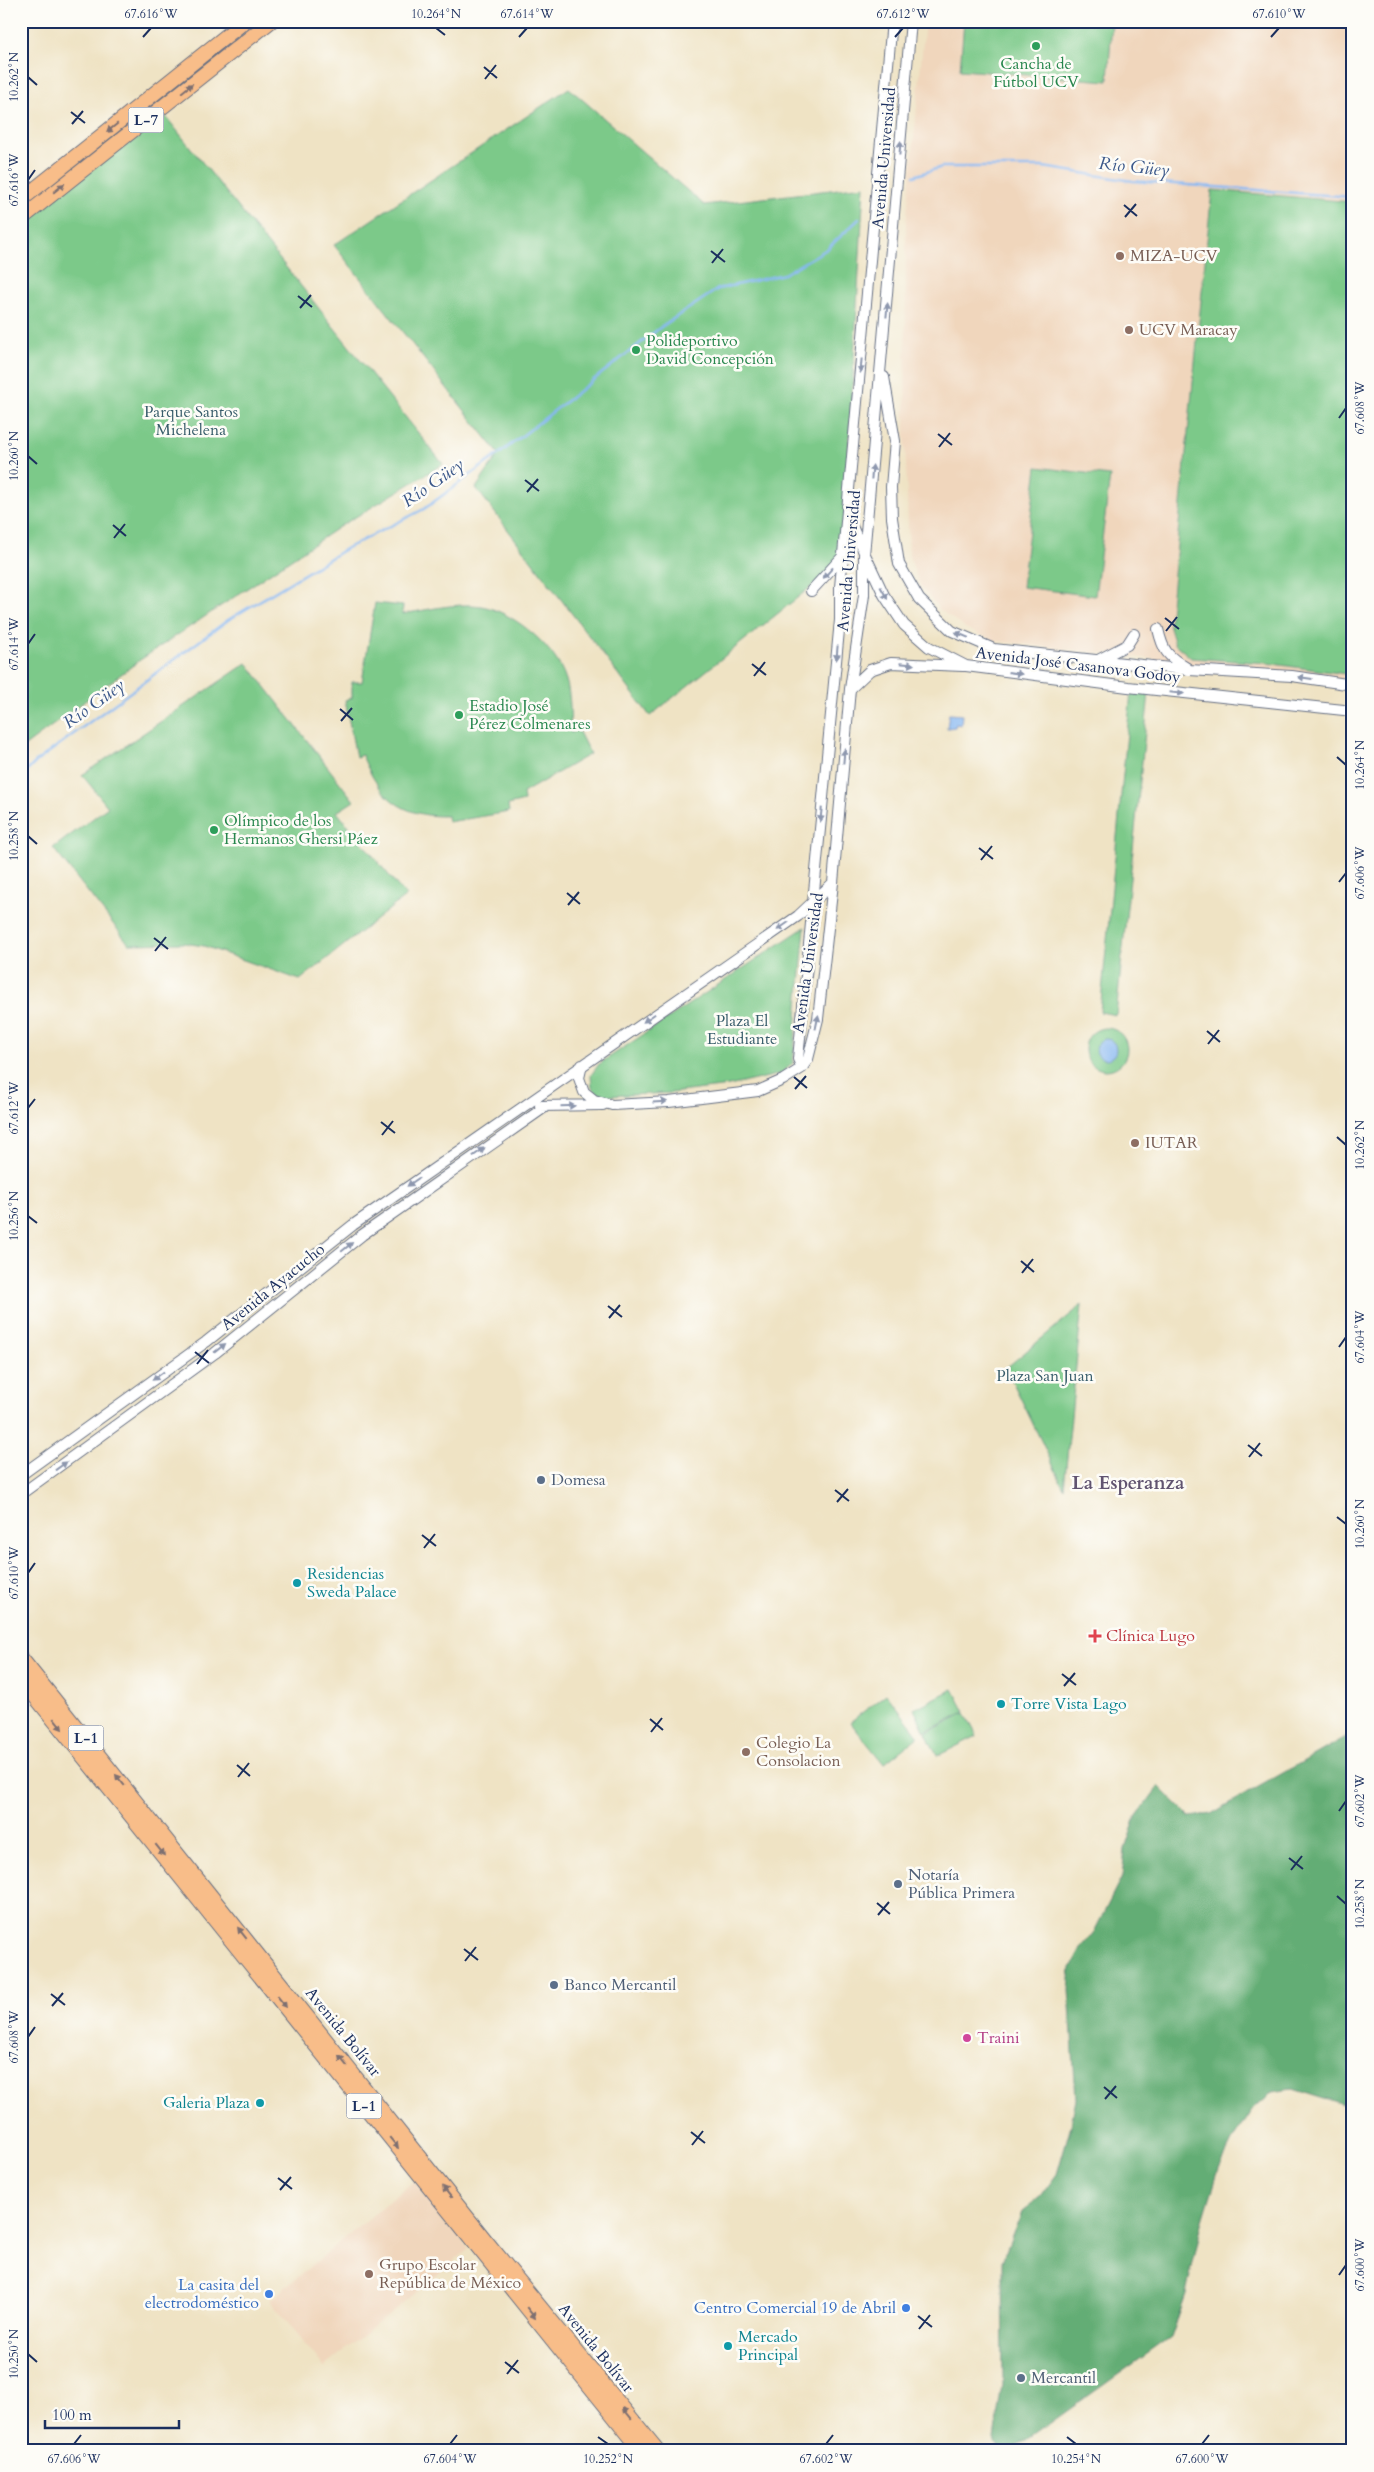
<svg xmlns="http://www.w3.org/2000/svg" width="1374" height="2472" font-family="Cardo,serif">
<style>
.built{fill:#f0d6bc}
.green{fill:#7bc989;stroke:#4b7c74}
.forest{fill:#64ad75;stroke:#406e6a}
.water{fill:#86b7f2;stroke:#5073a8}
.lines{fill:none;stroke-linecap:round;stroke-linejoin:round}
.stream{stroke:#86b7f2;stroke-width:2.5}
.minor-casing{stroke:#656e82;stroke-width:12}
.major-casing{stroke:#656e82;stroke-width:16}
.minor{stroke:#fff;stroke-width:10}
.major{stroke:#f8bd89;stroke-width:14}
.oneway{fill:#7e6f71}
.oneway2{fill:#8d97ae}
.ticks{fill:none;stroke:#1b2f5e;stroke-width:2}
.leisure-dot{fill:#2e9e5b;stroke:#fdfcf7;stroke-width:2}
.education-dot{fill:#8d6e63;stroke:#fdfcf7;stroke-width:2}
.service-dot{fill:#5c6f8a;stroke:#fdfcf7;stroke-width:2}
.culture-dot{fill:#0f9aa8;stroke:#fdfcf7;stroke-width:2}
.health-dot{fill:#e0444e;stroke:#fdfcf7;stroke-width:2}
.hotel-dot{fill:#d1479c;stroke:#fdfcf7;stroke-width:2}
.shop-dot{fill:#3f7fe0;stroke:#fdfcf7;stroke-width:2}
.labels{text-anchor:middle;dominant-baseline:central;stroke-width:5;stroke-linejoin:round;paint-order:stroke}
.shield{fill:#fdfcf7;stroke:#5f6c8c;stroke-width:1}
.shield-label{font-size:15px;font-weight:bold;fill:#1b2f5e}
.leisure-label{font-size:16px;fill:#27864d;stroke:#fdfcf7;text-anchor:start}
.street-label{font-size:16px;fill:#1b2f5e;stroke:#fdfcf7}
.education-label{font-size:16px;fill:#785e54;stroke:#fdfcf7;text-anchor:start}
.park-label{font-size:16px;fill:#385d6b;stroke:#fdfcf7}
.service-label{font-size:16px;fill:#4e5e75;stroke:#fdfcf7;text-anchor:start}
.culture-label{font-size:16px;fill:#0d838f;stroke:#fdfcf7;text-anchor:start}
.health-label{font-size:16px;fill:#be3a42;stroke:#fdfcf7;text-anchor:start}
.hotel-label{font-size:16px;fill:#b23c85;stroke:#fdfcf7;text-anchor:start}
.shop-label{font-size:16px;fill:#366cbe;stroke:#fdfcf7;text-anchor:end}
.water-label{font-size:18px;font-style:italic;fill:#3b588a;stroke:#fdfcf7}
.quarter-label{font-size:19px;font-weight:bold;fill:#615470;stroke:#fdfcf7}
.neatline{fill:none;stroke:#1b2f5e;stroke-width:2}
.ticks-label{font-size:12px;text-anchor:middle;fill:#1b2f5e}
</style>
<rect width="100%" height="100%" fill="#fdfcf7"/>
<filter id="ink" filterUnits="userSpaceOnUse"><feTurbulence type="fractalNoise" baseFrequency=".02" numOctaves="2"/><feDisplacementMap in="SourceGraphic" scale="10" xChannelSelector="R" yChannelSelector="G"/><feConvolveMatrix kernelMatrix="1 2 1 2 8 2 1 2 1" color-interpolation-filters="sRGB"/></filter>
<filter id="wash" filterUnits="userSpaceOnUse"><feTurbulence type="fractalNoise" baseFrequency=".0096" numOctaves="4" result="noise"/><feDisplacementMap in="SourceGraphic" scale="20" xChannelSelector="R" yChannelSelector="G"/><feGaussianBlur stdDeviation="1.12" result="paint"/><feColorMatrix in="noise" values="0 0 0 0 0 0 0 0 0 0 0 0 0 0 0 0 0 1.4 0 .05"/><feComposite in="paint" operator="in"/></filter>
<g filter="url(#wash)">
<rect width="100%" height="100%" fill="#efe3c4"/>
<path class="built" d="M 925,21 L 1353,21 L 1353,682 L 995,641 L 967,629 L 940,610 L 920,586 L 909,556 L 905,435 L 906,224 Z
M 414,2181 L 469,2249 L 324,2367 L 270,2300 Z"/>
<path class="green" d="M 964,21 L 1112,21 L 1108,81 L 960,70 Z
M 569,88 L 704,205 L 864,186 L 842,562 L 650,716 L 476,488 L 499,454 L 334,245 Z
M 159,108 L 443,464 L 339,527 L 140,660 L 21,749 L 21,220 Z
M 1212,190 L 1353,202 L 1353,675 L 1266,663 L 1191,658 L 1175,644 L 1169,625 Z
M 1037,467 L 1110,476 L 1095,596 L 1022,587 Z
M 375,603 L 403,606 L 402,614 C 428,610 460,601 486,607 C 517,615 557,649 566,680 C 571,696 570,716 571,733 L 578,730 L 590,754 L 523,793 L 524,801 L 508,805 L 509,812 L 448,822 L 447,816 C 401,817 379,797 362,755 L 356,757 L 345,700 L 352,698 L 352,682 L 362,682 Z
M 247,663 L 354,801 L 337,812 L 406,896 L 300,980 L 204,946 L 184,943 L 129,944 L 53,848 L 108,807 L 82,775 Z
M 1131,692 L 1149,693 L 1116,1015 L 1100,1012 Z
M 805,927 L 793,1063 L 781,1074 L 729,1086 L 671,1093 L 608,1096 L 599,1094 L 592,1088 L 591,1075 L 599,1064 Z
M1085 1049a21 21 0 1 1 42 0a21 21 0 1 1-42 0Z
M 1082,1305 L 1064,1488 L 1006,1368 Z
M 953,1689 L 965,1712 L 925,1732 L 914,1709 Z
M 886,1694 L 919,1736 L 884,1764 L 850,1722 Z
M 965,1713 L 977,1736 L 937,1756 L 926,1733 Z"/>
<path class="forest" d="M 1353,1733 L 1353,2108 L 1292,2089 L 1272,2092 L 1251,2111 L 1235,2136 L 1219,2168 L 1201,2227 L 1186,2294 L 1171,2337 L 1011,2451 L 1000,2451 L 995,2438 L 1003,2384 L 1002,2261 L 1022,2211 L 1040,2197 L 1057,2174 L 1071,2125 L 1076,2099 L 1069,1989 L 1071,1968 L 1082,1947 L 1094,1932 L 1122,1877 L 1125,1849 L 1136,1817 L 1159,1786 L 1190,1817 L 1211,1814 Z"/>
<path class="water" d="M 949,714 L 962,715 L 961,725 L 956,724 L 955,727 L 947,728 Z
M1096 1049a10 10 0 1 1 20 0a10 10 0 1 1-20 0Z"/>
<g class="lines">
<path class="stream" d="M 914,176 L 942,167 L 1043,167 L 1133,181 L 1353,197
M 21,777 L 37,761 L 228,620 L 347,548 L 424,509 L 499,454 L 661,327 L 718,289 L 784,274 L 827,249 L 859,219"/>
</g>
</g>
<g filter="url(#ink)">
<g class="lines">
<defs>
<path id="minor" d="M 884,377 L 895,441 L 891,487 L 892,518 L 899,564 L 919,599 L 952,631 L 994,649 L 1189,670 L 1292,676 L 1353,685
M 848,518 L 884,595 L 904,625 L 929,647 L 966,666 L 1128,687 L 1353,711
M 811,591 L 845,554
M 1158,629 C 1163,651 1167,656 1187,668
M 1100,659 L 1127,645 L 1134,634
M 850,689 L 870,670 L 891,663 L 963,666
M 582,1065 L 579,1078 L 584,1092 L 594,1100 L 612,1105 L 669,1102 L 758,1091 L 783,1080 L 802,1068 L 808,1059 L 818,1019 L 833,883 L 850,689 L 864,595 L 864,555 L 911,21
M 802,1068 L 798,1059 L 840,620 L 840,587 L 892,21
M 540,1106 L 603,1105
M 21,1475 L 206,1342 L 353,1225 L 798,916 L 833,883
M 21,1494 L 215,1353 L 362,1235 L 545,1107"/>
<path id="major" d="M 21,200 L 245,21
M 21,219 L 271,21
M 21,1658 L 486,2241 L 658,2451
M 21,1679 L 642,2451"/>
</defs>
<use href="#minor" class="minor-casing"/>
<use href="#major" class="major-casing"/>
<use href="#minor" class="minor"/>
<use href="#major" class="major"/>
</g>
<defs><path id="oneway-solid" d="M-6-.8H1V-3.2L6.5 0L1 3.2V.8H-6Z" transform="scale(1.25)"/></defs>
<g class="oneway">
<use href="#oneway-solid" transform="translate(187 88) rotate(-39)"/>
<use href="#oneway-solid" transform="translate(112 128) rotate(141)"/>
<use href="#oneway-solid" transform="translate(59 188) rotate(-39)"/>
<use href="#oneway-solid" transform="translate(58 1724) rotate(51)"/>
<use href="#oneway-solid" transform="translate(120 1780) rotate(-129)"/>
<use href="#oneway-solid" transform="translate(160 1850) rotate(52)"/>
<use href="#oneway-solid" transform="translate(242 1933) rotate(-128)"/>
<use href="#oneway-solid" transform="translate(282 2002) rotate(52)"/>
<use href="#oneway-solid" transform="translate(343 2061) rotate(-129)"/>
<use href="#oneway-solid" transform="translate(394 2143) rotate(51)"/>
<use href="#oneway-solid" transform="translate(447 2192) rotate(-128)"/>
<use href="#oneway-solid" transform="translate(531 2313) rotate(51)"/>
<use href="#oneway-solid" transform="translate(627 2413) rotate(-129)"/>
</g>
<g class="oneway2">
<use href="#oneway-solid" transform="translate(900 148) rotate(-85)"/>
<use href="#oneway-solid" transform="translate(887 310) rotate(-85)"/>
<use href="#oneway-solid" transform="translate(861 366) rotate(95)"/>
<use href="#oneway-solid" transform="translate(872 472) rotate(-85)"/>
<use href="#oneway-solid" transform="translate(828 573) rotate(132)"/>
<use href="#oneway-solid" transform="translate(884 593) rotate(61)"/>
<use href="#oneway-solid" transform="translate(962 635) rotate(-157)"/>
<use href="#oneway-solid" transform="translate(837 653) rotate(95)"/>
<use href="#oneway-solid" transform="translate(907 664) rotate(5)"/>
<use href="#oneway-solid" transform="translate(1015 673) rotate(8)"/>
<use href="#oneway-solid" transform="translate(1305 678) rotate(-172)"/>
<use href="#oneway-solid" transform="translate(1177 693) rotate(6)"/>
<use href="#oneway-solid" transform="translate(844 756) rotate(-85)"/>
<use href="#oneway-solid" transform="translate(821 815) rotate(96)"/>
<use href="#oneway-solid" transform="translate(783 926) rotate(145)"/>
<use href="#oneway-solid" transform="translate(649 1018) rotate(145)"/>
<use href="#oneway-solid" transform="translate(817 1022) rotate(-78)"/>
<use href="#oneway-solid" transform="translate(660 1102) rotate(-3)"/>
<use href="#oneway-solid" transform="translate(568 1106) rotate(-2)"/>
<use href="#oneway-solid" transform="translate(479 1152) rotate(-35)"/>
<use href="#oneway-solid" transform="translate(413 1182) rotate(145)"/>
<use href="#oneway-solid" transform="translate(347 1247) rotate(-39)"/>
<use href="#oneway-solid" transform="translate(220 1348) rotate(-38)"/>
<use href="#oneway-solid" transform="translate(158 1376) rotate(144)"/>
<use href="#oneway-solid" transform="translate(61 1466) rotate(-36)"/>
</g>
</g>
<path class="ticks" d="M 436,28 L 445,35M 143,37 L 151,28M 519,37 L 527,28M 895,37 L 903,28M 1271,37 L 1279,28M 484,67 L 497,78M 28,77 L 37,85M 485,79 L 496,65M 71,112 L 85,123M 72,124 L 83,111M 28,180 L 35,170M 1124,205 L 1137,216M 1125,217 L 1136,204M 711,251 L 725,262M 712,263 L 723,249M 298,296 L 312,307M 300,308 L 311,295M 1339,418 L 1346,408M 938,434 L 952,445M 939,447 L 950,433M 28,456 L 37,464M 525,480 L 539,491M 527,492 L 538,479M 113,525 L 126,536M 114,538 L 125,524M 1165,618 L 1179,629M 1166,631 L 1177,617M 28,644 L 35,634M 752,664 L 766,675M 754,676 L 765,662M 340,709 L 353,720M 341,721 L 352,708M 1337,757 L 1346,765M 28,836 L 37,844M 979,848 L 993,859M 981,860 L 992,846M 1339,882 L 1346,873M 567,893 L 580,904M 568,905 L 579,892M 154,938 L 168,949M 155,951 L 166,937M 1207,1031 L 1220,1042M 1208,1044 L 1219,1030M 794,1077 L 807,1088M 795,1089 L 806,1076M 28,1108 L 35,1099M 381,1122 L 395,1133M 382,1135 L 393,1121M 1337,1137 L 1346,1145M 28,1216 L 37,1223M 1021,1261 L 1034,1272M 1022,1273 L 1033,1259M 608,1306 L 622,1317M 609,1318 L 620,1305M 1339,1347 L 1346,1337M 195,1352 L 209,1363M 197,1364 L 208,1350M 1248,1445 L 1262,1456M 1249,1457 L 1260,1443M 835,1490 L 849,1501M 837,1502 L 848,1489M 1337,1517 L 1346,1524M 422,1535 L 436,1546M 424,1548 L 435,1534M 28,1573 L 35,1563M 1062,1674 L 1076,1685M 1064,1686 L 1075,1673M 650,1719 L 663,1730M 651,1732 L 662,1718M 237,1765 L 250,1776M 238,1777 L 249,1763M 1339,1811 L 1346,1801M 1289,1858 L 1303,1869M 1291,1870 L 1302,1856M 1337,1896 L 1346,1904M 877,1903 L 890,1914M 878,1915 L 889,1902M 464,1949 L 478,1960M 465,1961 L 476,1947M 51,1994 L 65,2005M 52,2006 L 63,1993M 28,2037 L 35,2027M 1104,2087 L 1117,2098M 1105,2099 L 1116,2086M 691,2132 L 705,2143M 692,2145 L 703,2131M 278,2178 L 292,2189M 280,2190 L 291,2177M 1339,2275 L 1346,2265M 918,2316 L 932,2327M 919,2329 L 930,2315M 28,2354 L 37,2362M 505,2362 L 519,2373M 507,2374 L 518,2360M 598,2437 L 608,2444M 1067,2437 L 1076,2444M 74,2444 L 81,2435M 450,2444 L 457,2435M 826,2444 L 833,2435M 1202,2444 L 1209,2435"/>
<g class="leisure-dot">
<circle cx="1036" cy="46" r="5"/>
<circle cx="636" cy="350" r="5"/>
<circle cx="459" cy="715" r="5"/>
<circle cx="214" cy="830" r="5"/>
</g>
<g class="education-dot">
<circle cx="1120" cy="256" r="5"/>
<circle cx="1129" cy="330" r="5"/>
<circle cx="1135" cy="1143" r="5"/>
<circle cx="746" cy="1752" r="5"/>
<circle cx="369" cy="2274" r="5"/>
</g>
<g class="service-dot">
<circle cx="541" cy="1480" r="5"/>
<circle cx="898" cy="1884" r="5"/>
<circle cx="554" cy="1985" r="5"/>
<circle cx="1021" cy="2378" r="5"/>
</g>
<g class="culture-dot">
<circle cx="297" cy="1583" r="5"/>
<circle cx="1001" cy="1704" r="5"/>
<circle cx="260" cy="2103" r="5"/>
<circle cx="728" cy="2346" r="5"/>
</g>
<path class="health-dot" d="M1092.5 1628.5h5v5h5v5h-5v5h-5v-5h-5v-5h5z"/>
<circle class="hotel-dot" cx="967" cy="2038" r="5"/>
<g class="shop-dot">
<circle cx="269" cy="2294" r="5"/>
<circle cx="906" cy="2308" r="5"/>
</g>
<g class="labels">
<g class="shield">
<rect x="128.5" y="107.5" width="35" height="25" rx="4"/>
<rect x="68.5" y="1725.5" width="35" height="25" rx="4"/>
<rect x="346.5" y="2093.5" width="35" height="25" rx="4"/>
</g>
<g class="shield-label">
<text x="146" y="120">L-7</text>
<text x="86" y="1738">L-1</text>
<text x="364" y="2106">L-1</text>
</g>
<g class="leisure-label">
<text x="1036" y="64" text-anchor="middle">Cancha de<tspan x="1036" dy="18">Fútbol UCV</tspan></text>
<text x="646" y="341">Polideportivo<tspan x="646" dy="18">David Concepción</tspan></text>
<text x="469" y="706">Estadio José<tspan x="469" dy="18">Pérez Colmenares</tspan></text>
<text x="224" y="821">Olímpico de los<tspan x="224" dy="18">Hermanos Ghersi Páez</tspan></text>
</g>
<g class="street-label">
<text transform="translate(884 158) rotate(-85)">Avenida Universidad</text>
<text transform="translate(849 561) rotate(-85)">Avenida Universidad</text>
<text transform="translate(1078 665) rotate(7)">Avenida José Casanova Godoy</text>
<text transform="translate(808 963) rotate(-82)">Avenida Universidad</text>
<text transform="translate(273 1287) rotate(-39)">Avenida Ayacucho</text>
<text transform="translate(343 2032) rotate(51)">Avenida Bolívar</text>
<text transform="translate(596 2348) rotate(51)">Avenida Bolívar</text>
</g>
<g class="education-label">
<text x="1130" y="256">MIZA-UCV</text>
<text x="1139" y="330">UCV Maracay</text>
<text x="1145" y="1143">IUTAR</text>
<text x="756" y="1743">Colegio La<tspan x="756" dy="18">Consolacion</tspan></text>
<text x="379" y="2265">Grupo Escolar<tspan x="379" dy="18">República de México</tspan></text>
</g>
<g class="park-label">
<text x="191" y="412">Parque Santos<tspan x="191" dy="18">Michelena</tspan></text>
<text x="742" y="1021">Plaza El<tspan x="742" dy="18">Estudiante</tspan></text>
<text x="1045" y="1376">Plaza San Juan</text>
</g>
<g class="service-label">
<text x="551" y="1480">Domesa</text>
<text x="908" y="1875">Notaría<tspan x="908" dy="18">Pública Primera</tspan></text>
<text x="564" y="1985">Banco Mercantil</text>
<text x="1031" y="2378">Mercantil</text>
</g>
<g class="culture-label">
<text x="307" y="1574">Residencias<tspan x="307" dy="18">Sweda Palace</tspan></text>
<text x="1011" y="1704">Torre Vista Lago</text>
<text x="250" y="2103" text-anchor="end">Galeria Plaza</text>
<text x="738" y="2337">Mercado<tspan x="738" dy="18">Principal</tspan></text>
</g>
<g class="health-label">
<text x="1106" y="1636">Clínica Lugo</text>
</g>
<g class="hotel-label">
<text x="977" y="2038">Traini</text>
</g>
<g class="shop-label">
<text x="259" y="2285">La casita del<tspan x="259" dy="18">electrodoméstico</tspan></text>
<text x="896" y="2308">Centro Comercial 19 de Abril</text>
</g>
<g class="water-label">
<text transform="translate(1134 167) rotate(6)">Río Güey</text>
<text transform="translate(433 483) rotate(-35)">Río Güey</text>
<text transform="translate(94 704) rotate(-36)">Río Güey</text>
</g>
<g class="quarter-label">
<text x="1128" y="1483">La Esperanza</text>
</g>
</g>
<rect width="1374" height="2472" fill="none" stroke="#fdfcf7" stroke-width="55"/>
<path d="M45 2420v8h134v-8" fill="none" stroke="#1b2f5e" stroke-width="2.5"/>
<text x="52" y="2420" font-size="15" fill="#1b2f5e" stroke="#fdfcf7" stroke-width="4" paint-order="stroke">100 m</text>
<rect x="28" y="28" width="1318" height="2416" class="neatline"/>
<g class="ticks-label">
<text x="151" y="18">67.616°W</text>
<text x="436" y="18">10.264°N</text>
<text x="527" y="18">67.614°W</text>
<text x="903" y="18">67.612°W</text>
<text x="1279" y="18">67.610°W</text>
<text transform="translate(14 77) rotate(-90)" y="4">10.262°N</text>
<text transform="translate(14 180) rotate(-90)" y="4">67.616°W</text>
<text transform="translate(1360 408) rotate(-90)" y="4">67.608°W</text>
<text transform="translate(14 456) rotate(-90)" y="4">10.260°N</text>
<text transform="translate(14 644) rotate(-90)" y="4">67.614°W</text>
<text transform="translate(1360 765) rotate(-90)" y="4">10.264°N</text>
<text transform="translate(14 836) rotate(-90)" y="4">10.258°N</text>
<text transform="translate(1360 873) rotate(-90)" y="4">67.606°W</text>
<text transform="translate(14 1108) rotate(-90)" y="4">67.612°W</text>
<text transform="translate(1360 1145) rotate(-90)" y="4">10.262°N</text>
<text transform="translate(14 1216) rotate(-90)" y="4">10.256°N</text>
<text transform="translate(1360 1337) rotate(-90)" y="4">67.604°W</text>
<text transform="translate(1360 1524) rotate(-90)" y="4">10.260°N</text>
<text transform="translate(14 1573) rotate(-90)" y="4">67.610°W</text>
<text transform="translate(1360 1801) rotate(-90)" y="4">67.602°W</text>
<text transform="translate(1360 1904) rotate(-90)" y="4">10.258°N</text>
<text transform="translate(14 2037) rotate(-90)" y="4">67.608°W</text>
<text transform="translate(1360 2265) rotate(-90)" y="4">67.600°W</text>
<text transform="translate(14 2354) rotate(-90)" y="4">10.250°N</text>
<text x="74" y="2463">67.606°W</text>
<text x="450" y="2463">67.604°W</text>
<text x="608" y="2463">10.252°N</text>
<text x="826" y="2463">67.602°W</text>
<text x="1076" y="2463">10.254°N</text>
<text x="1202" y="2463">67.600°W</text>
</g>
</svg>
